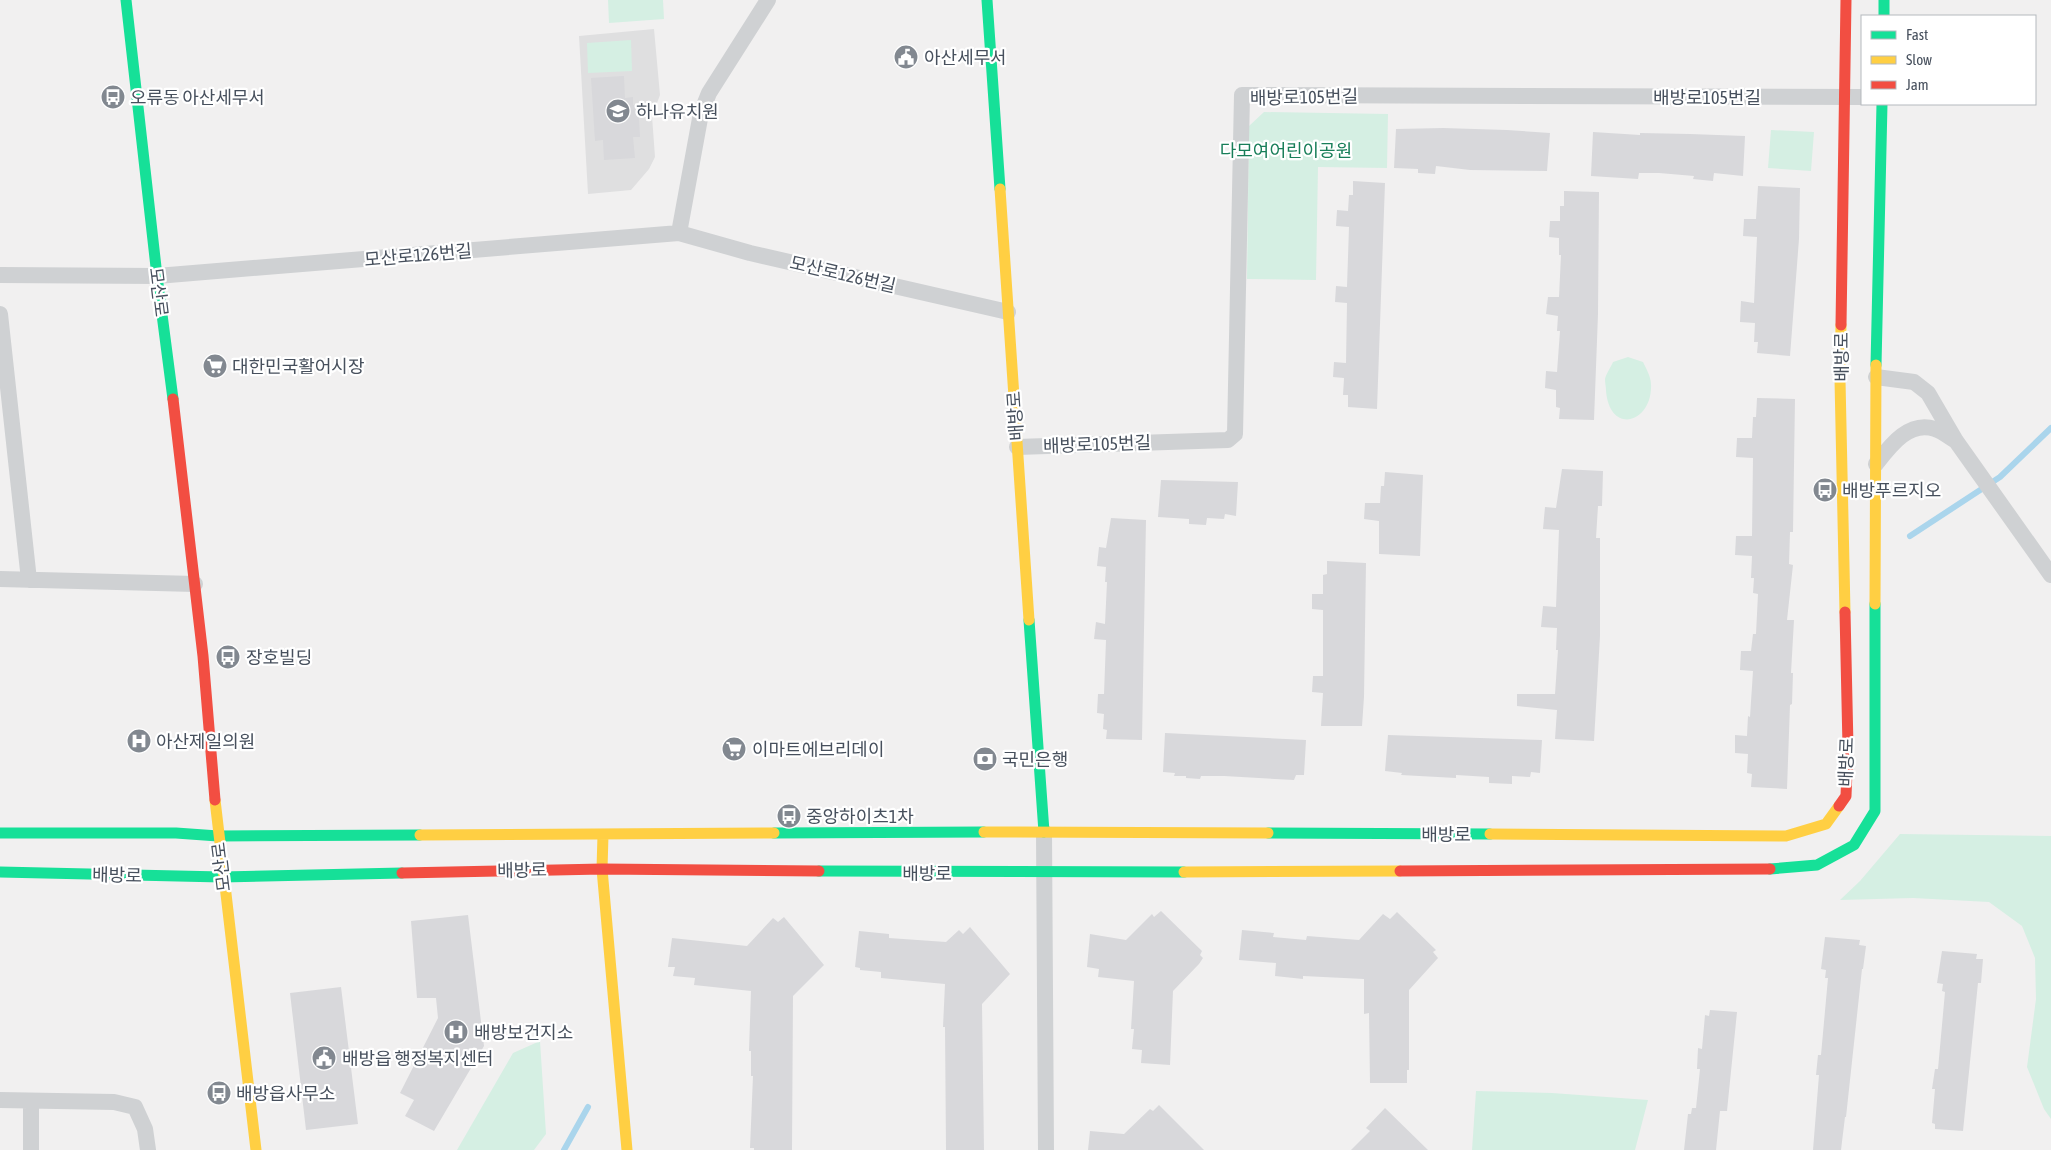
<svg xmlns="http://www.w3.org/2000/svg" width="2051" height="1150" font-family="'Asap Condensed','Noto Sans KR',sans-serif">
<style>
.education{fill:#dfdfe0}
.green{fill:#d5efe3}
.lines{fill:none;stroke-linecap:round;stroke-linejoin:round}
.stream{stroke:#aad5ec;stroke-width:6}
.building{fill:#d8d8db}
.street{stroke:#cfd1d3;stroke-width:16}
.fast{stroke:#16e098;stroke-width:11}
.slow{stroke:#ffcf43;stroke-width:11}
.jam{stroke:#f24e42;stroke-width:11}
.labels{text-anchor:middle;dominant-baseline:central;stroke-width:4.5;stroke-linejoin:round;paint-order:stroke}
.poi-label{font-size:18px;fill:#47505d;stroke:#fff;text-anchor:start}
.street-label{font-size:18px;fill:#47505d;stroke:#fff}
.park-label{font-size:18px;fill:#187e59;stroke:#fff}
</style>
<rect width="100%" height="100%" fill="#f1f0f0"/>
<path class="education" d="M 654,29 L 660,95 L 652,116 L 655,157 L 649,169 L 631,190 L 588,194 L 579,36 Z"/>
<path class="green" d="M 608,0 L 663,0 L 664,19 L 609,23 Z
M 631,40 L 632,71 L 588,73 L 587,43 Z
M 1264,112 L 1388,114 L 1387,168 L 1318,167 L 1316,280 L 1247,279 L 1249,126 Z
M 1771,130 L 1814,132 L 1811,171 L 1768,168 Z
M 1628,357 L 1643,362 C 1646,368 1651,377 1651,384 C 1653,423 1610,436 1606,391 C 1606,387 1605,383 1605,379 C 1606,374 1611,367 1613,362 Z
M 1900,834 L 2051,836 L 2051,1119 L 2044,1109 L 2027,1067 L 2036,999 L 2035,958 L 2022,926 L 1989,902 L 1913,898 L 1840,900 L 1860,881 Z
M 540,1041 L 546,1134 L 534,1150 L 457,1150 L 513,1053 Z
M 1476,1091 L 1552,1093 L 1648,1100 L 1635,1150 L 1472,1150 Z"/>
<g class="lines">
<path class="stream" d="M 1910,536 L 2000,477 L 2051,428
M 564,1150 L 588,1107"/>
</g>
<path class="building" d="M 624,76 L 625,98 L 633,97 L 633,105 L 638,104 L 640,137 L 633,137 L 635,158 L 604,160 L 603,140 L 595,141 L 591,78 Z
M 1443,128 L 1507,130 L 1550,133 L 1547,171 L 1470,170 L 1436,166 L 1435,174 L 1418,173 L 1418,169 L 1394,168 L 1396,129 Z
M 1593,132 L 1640,135 L 1640,133 L 1690,134 L 1745,136 L 1743,176 L 1714,173 L 1713,181 L 1693,179 L 1694,176 L 1659,173 L 1639,173 L 1638,179 L 1591,176 Z
M 1353,181 L 1385,183 L 1377,409 L 1348,407 L 1348,395 L 1343,395 L 1344,378 L 1333,377 L 1334,362 L 1346,363 L 1347,303 L 1335,302 L 1336,286 L 1347,287 L 1349,227 L 1336,226 L 1337,210 L 1348,211 L 1349,195 L 1353,195 Z
M 1758,186 L 1800,188 L 1799,239 L 1790,356 L 1757,353 L 1758,342 L 1754,342 L 1755,323 L 1740,322 L 1741,301 L 1754,303 L 1757,237 L 1743,236 L 1744,219 L 1756,219 Z
M 1564,191 L 1599,192 L 1598,314 L 1594,420 L 1559,419 L 1560,408 L 1556,407 L 1556,390 L 1545,388 L 1546,371 L 1557,372 L 1560,331 L 1557,331 L 1558,316 L 1546,314 L 1548,297 L 1559,297 L 1561,255 L 1559,255 L 1559,238 L 1549,237 L 1550,221 L 1560,221 L 1560,206 L 1564,206 Z
M 1757,398 L 1795,399 L 1793,532 L 1790,532 L 1789,564 L 1793,565 L 1787,620 L 1794,620 L 1791,673 L 1793,673 L 1792,704 L 1790,705 L 1787,789 L 1751,787 L 1752,774 L 1747,773 L 1748,754 L 1735,753 L 1735,735 L 1747,736 L 1748,716 L 1750,717 L 1753,671 L 1740,670 L 1741,651 L 1751,651 L 1753,634 L 1756,634 L 1758,594 L 1753,593 L 1754,578 L 1751,578 L 1752,556 L 1735,555 L 1736,536 L 1752,536 L 1753,458 L 1736,457 L 1737,438 L 1752,438 L 1753,417 L 1756,417 Z
M 1562,469 L 1603,471 L 1602,506 L 1598,506 L 1596,538 L 1600,538 L 1600,636 L 1594,741 L 1555,739 L 1557,710 L 1517,706 L 1517,694 L 1555,694 L 1558,650 L 1556,650 L 1557,628 L 1541,627 L 1543,606 L 1556,607 L 1559,530 L 1543,529 L 1545,507 L 1556,508 Z
M 1385,472 L 1423,475 L 1420,556 L 1379,554 L 1379,521 L 1364,519 L 1365,503 L 1380,503 L 1381,486 L 1384,486 Z
M 1161,480 L 1238,482 L 1236,516 L 1225,514 L 1224,519 L 1207,518 L 1206,525 L 1189,524 L 1189,519 L 1158,517 Z
M 1111,518 L 1146,520 L 1142,740 L 1106,739 L 1107,730 L 1103,729 L 1104,714 L 1097,713 L 1098,694 L 1104,694 L 1106,640 L 1094,639 L 1096,622 L 1105,624 L 1107,582 L 1105,582 L 1106,567 L 1097,566 L 1099,547 L 1106,548 Z
M 1327,561 L 1366,563 L 1364,697 L 1362,726 L 1321,726 L 1323,693 L 1312,692 L 1313,676 L 1323,676 L 1323,610 L 1312,609 L 1312,594 L 1323,594 L 1323,575 L 1327,574 Z
M 1165,733 L 1306,740 L 1304,775 L 1296,775 L 1294,780 L 1224,776 L 1201,776 L 1200,779 L 1186,778 L 1186,776 L 1174,776 L 1175,773 L 1163,772 Z
M 1388,735 L 1542,740 L 1540,773 L 1531,772 L 1530,777 L 1512,776 L 1512,784 L 1489,783 L 1489,777 L 1456,775 L 1456,778 L 1401,775 L 1402,773 L 1385,771 Z
M 1161,911 L 1202,951 L 1200,955 L 1203,958 L 1199,964 L 1173,991 L 1170,1065 L 1141,1063 L 1142,1050 L 1132,1049 L 1134,1029 L 1131,1029 L 1134,981 L 1098,977 L 1099,969 L 1087,967 L 1090,934 L 1126,940 L 1152,914 L 1154,917 Z
M 1397,912 L 1436,950 L 1433,952 L 1438,958 L 1409,990 L 1409,1070 L 1407,1070 L 1407,1083 L 1370,1083 L 1369,1013 L 1364,1014 L 1364,979 L 1303,976 L 1303,979 L 1275,976 L 1276,963 L 1239,960 L 1242,930 L 1274,933 L 1273,937 L 1306,940 L 1307,936 L 1359,940 L 1383,914 L 1390,919 Z
M 468,915 L 484,1046 L 434,1131 L 405,1116 L 414,1100 L 400,1093 L 438,1018 L 436,998 L 417,998 L 411,921 Z
M 784,917 L 824,965 L 793,996 L 792,1150 L 754,1150 L 754,1148 L 750,1148 L 753,1076 L 751,1076 L 751,1051 L 749,1051 L 751,991 L 694,985 L 695,978 L 673,976 L 675,967 L 668,967 L 672,938 L 747,946 L 773,918 L 778,922 Z
M 970,927 L 1010,974 L 982,1004 L 984,1150 L 946,1150 L 945,1027 L 943,1027 L 945,984 L 881,978 L 881,972 L 860,970 L 860,968 L 855,967 L 859,931 L 889,934 L 889,938 L 946,942 L 959,930 L 963,934 Z
M 1825,937 L 1860,940 L 1859,945 L 1866,946 L 1863,969 L 1862,969 L 1846,1117 L 1845,1117 L 1841,1150 L 1813,1150 L 1819,1075 L 1816,1075 L 1818,1055 L 1821,1055 L 1828,978 L 1825,978 L 1826,970 L 1821,969 Z
M 1942,951 L 1977,954 L 1976,959 L 1983,959 L 1981,983 L 1978,983 L 1963,1131 L 1935,1129 L 1935,1124 L 1932,1123 L 1935,1089 L 1932,1089 L 1935,1069 L 1938,1069 L 1945,992 L 1942,991 L 1943,984 L 1937,983 Z
M 341,987 L 358,1124 L 306,1130 L 290,993 Z
M 1710,1010 L 1737,1012 L 1727,1111 L 1720,1111 L 1716,1150 L 1684,1150 L 1688,1114 L 1691,1114 L 1692,1108 L 1696,1108 L 1700,1069 L 1697,1069 L 1698,1048 L 1702,1049 L 1705,1015 L 1709,1016 Z
M 1159,1105 L 1204,1150 L 1088,1150 L 1090,1131 L 1124,1134 L 1150,1109 L 1153,1111 Z
M 1385,1108 L 1428,1150 L 1351,1150 L 1370,1131 L 1366,1128 Z"/>
<g class="lines">
<path class="street" d="M 679,233 L 701,113 L 709,93 L 768,0
M 0,275 L 157,276 L 679,233 L 750,253 L 1008,312
M 0,314 L 29,580
M 1876,377 L 1914,382 L 1928,393 L 1956,441 L 2051,575
M 1017,447 L 1228,440 L 1235,434 L 1242,95 L 1862,97
M 1876,464 C 1890,446 1909,420 1935,429 C 1942,431 1949,437 1956,441
M 0,579 L 195,584
M 1044,832 L 1046,1150
M 0,1100 L 114,1102 L 135,1107 L 145,1129 L 148,1150
M 31,1101 L 31,1150"/>
<path class="fast" d="M 126,0 L 157,276 L 173,399
M 987,0 L 1000,189
M 1884,0 L 1884,16
M 1876,365 L 1882,104
M 1029,620 L 1044,832
M 0,833 L 176,833 L 218,836 L 420,835
M 774,833 L 984,832
M 1268,833 L 1490,834
M 1770,869 L 1817,865 L 1854,845 L 1875,811 L 1875,604
M 819,871 L 1184,872
M 0,872 L 222,877 L 402,873"/>
<path class="slow" d="M 1000,189 L 1029,620
M 1841,325 L 1840,380 L 1845,612
M 1875,604 L 1876,365
M 215,800 L 256,1150
M 984,832 L 1268,833
M 1490,834 L 1786,836 L 1826,824 L 1839,806
M 420,835 L 774,833
M 603,835 L 602,869 L 627,1150
M 1184,872 L 1400,871"/>
<path class="jam" d="M 1841,325 L 1846,0
M 173,399 L 203,656 L 215,800
M 1839,806 L 1846,796 L 1848,747 L 1845,612
M 1400,871 L 1770,869
M 402,873 L 602,869 L 819,871"/>
</g>
<defs>
<symbol id="civic-disc" viewBox="-11 -11 22 22"><circle r="9.5" fill="#828890" stroke="#fff"/><path d="M-.6-6.5H3V-4.5H.6V-3L4-1V1h2V6H-6V1h2V-1L-.6-3ZM-1.2 2.5V6h2.4V2.5Z" fill="#fff"/></symbol>
<symbol id="bus-disc" viewBox="-11 -11 22 22"><circle r="9.5" fill="#828890" stroke="#fff"/><path d="M-5-6H5V4H4V6H2V4H-2V6H-4V4H-5ZM-3.5-4V0h7V-4ZM-3.5 1.2v1.5H-2V1.2ZM2 1.2v1.5H3.5V1.2Z" fill="#fff"/></symbol>
<symbol id="school-disc" viewBox="-11 -11 22 22"><circle r="9.5" fill="#828890" stroke="#fff"/><path d="M0-5L7-2L0 1L-7-2ZM-4 1L0 2.5L4 1V4Q0 6-4 4Z" fill="#fff"/></symbol>
<symbol id="supermarket-disc" viewBox="-11 -11 22 22"><circle r="9.5" fill="#828890" stroke="#fff"/><path d="M-6-5.5h2.5l.6 2H6L4.5 2H-2.5L-4.4-4H-6ZM-1.5 3.2a1.3 1.3 0 1 0 .1 0ZM3 3.2a1.3 1.3 0 1 0 .1 0Z" fill="#fff"/></symbol>
<symbol id="hospital-disc" viewBox="-11 -11 22 22"><circle r="9.5" fill="#828890" stroke="#fff"/><path d="M-5-5h3v3.5h4V-5h3V5h-3V1.5h-4V5h-3Z" fill="#fff"/></symbol>
<symbol id="bank-disc" viewBox="-11 -11 22 22"><circle r="9.5" fill="#828890" stroke="#fff"/><path d="M-6-4H6V4H-6ZM0-2.3a2.3 2.3 0 1 0 0 4.6a2.3 2.3 0 1 0 0-4.6Z" fill="#fff"/></symbol>
</defs>
<g fill-rule="evenodd">
<use href="#civic-disc" x="892" y="43" width="28" height="28"/>
<use href="#bus-disc" x="99" y="83" width="28" height="28"/>
<use href="#school-disc" x="604" y="97" width="28" height="28"/>
<use href="#supermarket-disc" x="201" y="352" width="28" height="28"/>
<use href="#bus-disc" x="1811" y="476" width="28" height="28"/>
<use href="#bus-disc" x="214" y="643" width="28" height="28"/>
<use href="#hospital-disc" x="125" y="727" width="28" height="28"/>
<use href="#supermarket-disc" x="720" y="735" width="28" height="28"/>
<use href="#bank-disc" x="971" y="745" width="28" height="28"/>
<use href="#bus-disc" x="775" y="802" width="28" height="28"/>
<use href="#hospital-disc" x="442" y="1018" width="28" height="28"/>
<use href="#civic-disc" x="310" y="1044" width="28" height="28"/>
<use href="#bus-disc" x="205" y="1079" width="28" height="28"/>
</g>
<g class="labels">
<g class="poi-label">
<text x="924" y="57">아산세무서</text>
<text x="130" y="97">오류동 아산세무서</text>
<text x="636" y="111">하나유치원</text>
<text x="232" y="366">대한민국활어시장</text>
<text x="1842" y="490">배방푸르지오</text>
<text x="246" y="657">장호빌딩</text>
<text x="156" y="741">아산제일의원</text>
<text x="752" y="749">이마트에브리데이</text>
<text x="1002" y="759">국민은행</text>
<text x="806" y="816">중앙하이츠1차</text>
<text x="474" y="1032">배방보건지소</text>
<text x="342" y="1058">배방읍 행정복지센터</text>
<text x="236" y="1093">배방읍사무소</text>
</g>
<g class="street-label">
<text transform="translate(1304 97) rotate(-1)">배방로105번길</text>
<text x="1707" y="97">배방로105번길</text>
<text transform="translate(418 255) rotate(-5)">모산로126번길</text>
<text transform="translate(843 274) rotate(13)">모산로126번길</text>
<text transform="translate(159 292) rotate(83)">모산로</text>
<text transform="translate(1841 357) rotate(-90)">배방로</text>
<text transform="translate(1015 416) rotate(-94)">배방로</text>
<text transform="translate(1097 444) rotate(-2)">배방로105번길</text>
<text transform="translate(1846 762) rotate(-88)">배방로</text>
<text x="1446" y="834">배방로</text>
<text transform="translate(221 867) rotate(-97)">모산로</text>
<text transform="translate(522 870) rotate(-1)">배방로</text>
<text x="927" y="873">배방로</text>
<text transform="translate(117 875) rotate(1)">배방로</text>
</g>
<g class="park-label">
<text x="1286" y="150">다모여어린이공원</text>
</g>
</g>
<rect x="1861" y="15" width="175" height="90" fill="#ffffff" stroke="#b5b9be"/>
<rect x="1871" y="31" width="25" height="8" fill="#16e098" stroke="#b5b9be"/>
<text x="1906" y="40" font-size="15" fill="#47505d">Fast</text>
<rect x="1871" y="56" width="25" height="8" fill="#ffcf43" stroke="#b5b9be"/>
<text x="1906" y="65" font-size="15" fill="#47505d">Slow</text>
<rect x="1871" y="81" width="25" height="8" fill="#f24e42" stroke="#b5b9be"/>
<text x="1906" y="90" font-size="15" fill="#47505d">Jam</text>
</svg>
